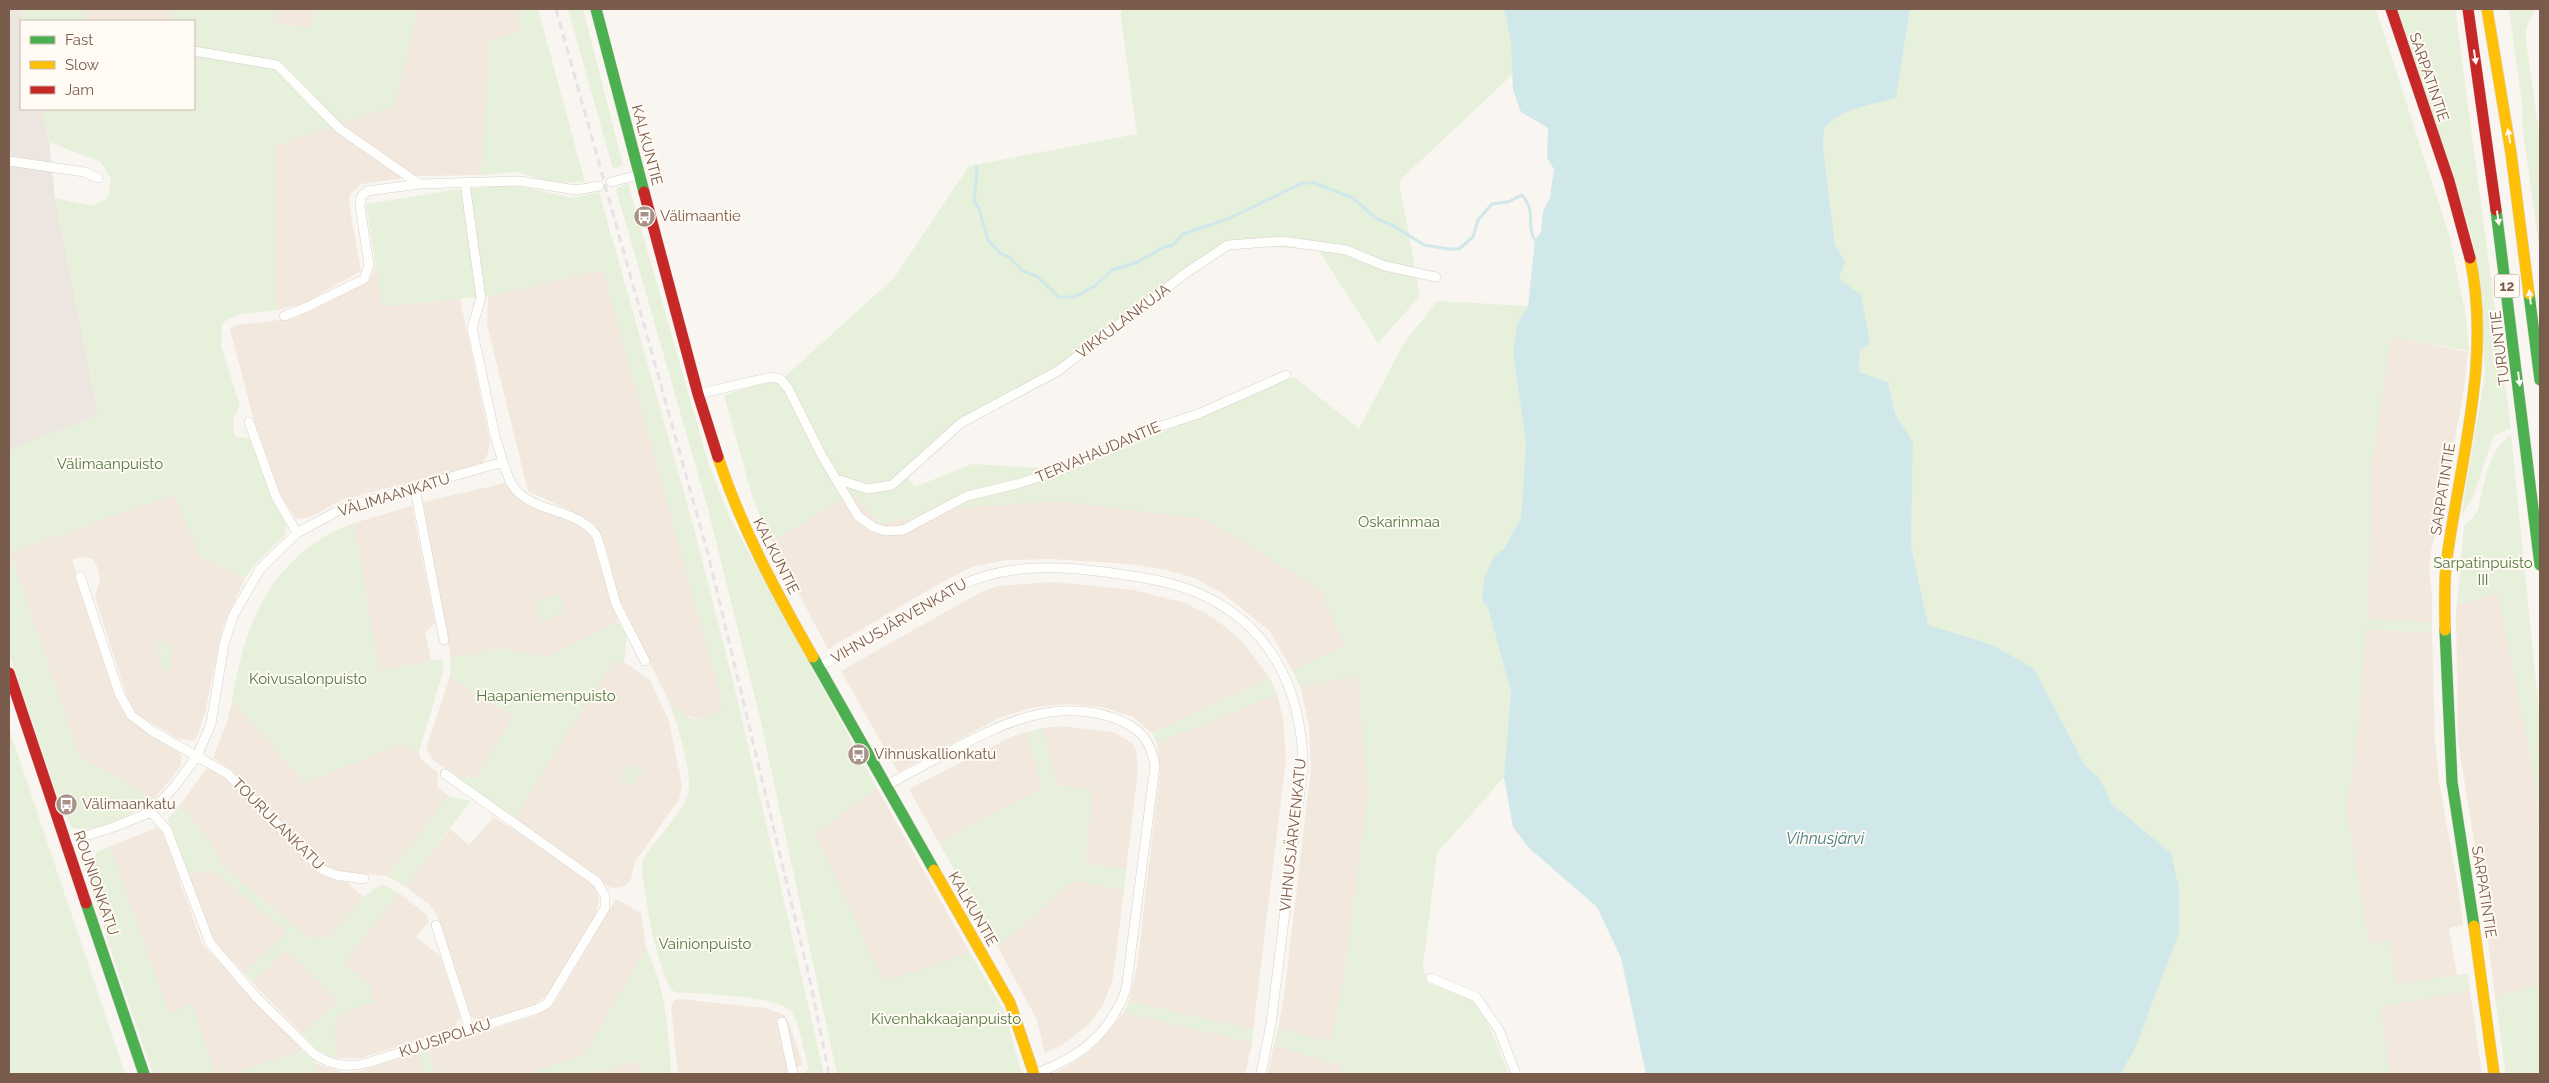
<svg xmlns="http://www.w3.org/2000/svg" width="2549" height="1083" font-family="Raleway,sans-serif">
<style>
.residential{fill:#f2e8de}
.industrial{fill:#ede5e0}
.green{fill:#e7f0db}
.water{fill:#d0e8ea}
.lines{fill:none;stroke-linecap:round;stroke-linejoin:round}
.stream{stroke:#d0e8ea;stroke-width:3}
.street-casing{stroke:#d7d1cb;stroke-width:10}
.fast-casing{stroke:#d9d2cb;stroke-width:12}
.slow-casing{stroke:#d9d2cb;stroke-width:12}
.jam-casing{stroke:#d9d2cb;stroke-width:12}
.street{stroke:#fefefd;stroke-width:9}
.fast{stroke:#4caf50;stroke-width:11}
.slow{stroke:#ffc107;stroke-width:11}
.jam{stroke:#c62828;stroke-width:11}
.rail{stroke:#e6e3e7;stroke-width:3;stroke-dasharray:8 5;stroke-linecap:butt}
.oneway{fill:#fffaf3}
.labels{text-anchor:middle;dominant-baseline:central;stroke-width:4;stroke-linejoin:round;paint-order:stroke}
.shield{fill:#fffaf3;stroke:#a28b7f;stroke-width:1}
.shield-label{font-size:14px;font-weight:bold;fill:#7a5c4d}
.street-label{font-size:15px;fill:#7a5c4d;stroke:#fffaf3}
.poi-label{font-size:15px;fill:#7a5c4d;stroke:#fffaf3;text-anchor:start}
.park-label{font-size:15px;fill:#537a41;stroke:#fffaf3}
.water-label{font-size:16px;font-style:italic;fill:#437c86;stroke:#fffaf3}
</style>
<rect width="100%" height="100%" fill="#f9f5f0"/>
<path class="residential" d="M 86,9 L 174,9 L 172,21 L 84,21 Z
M 275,9 L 314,9 L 311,28 L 274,23 Z
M 418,9 L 516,9 L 521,31 L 490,40 L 481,175 L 419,176 L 361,184 L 350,194 L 349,205 L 361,271 L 302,304 L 276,310 L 276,145 L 395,105 Z
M 376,267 L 383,307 L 460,299 L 490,442 L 488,453 L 482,464 L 344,499 L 310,517 L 301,519 L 295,517 L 282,498 L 254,421 L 230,329 L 236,325 L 296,318 L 368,283 Z
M 603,270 L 722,701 L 719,712 L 708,719 L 698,719 L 681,714 L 667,697 L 620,604 L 606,547 L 595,524 L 582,516 L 528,491 L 487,324 L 488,296 Z
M 2391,337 L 2468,352 L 2464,388 L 2442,512 L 2431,550 L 2429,572 L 2432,596 L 2432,622 L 2368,619 L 2372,460 Z
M 505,483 L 520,501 L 579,524 L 587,530 L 593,538 L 618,622 L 546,657 L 500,648 L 451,658 L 423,502 Z
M 851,493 L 881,524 L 969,506 L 1060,500 L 1206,519 L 1320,589 L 1345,646 L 1292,670 L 1270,631 L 1222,593 L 1194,578 L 1167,570 L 1129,564 L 1052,559 L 1005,560 L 971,567 L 937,585 L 828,649 L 771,542 Z
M 174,495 L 201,557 L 245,578 L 222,629 L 205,713 L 197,737 L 193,741 L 178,739 L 135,713 L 126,694 L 95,597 L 100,579 L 97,566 L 92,559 L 82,557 L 72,560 L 118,704 L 132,723 L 175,749 L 181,756 L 181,766 L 154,799 L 79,756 L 10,552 Z
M 412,506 L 435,624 L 425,632 L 431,661 L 379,671 L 354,523 Z
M 1053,582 L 1133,590 L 1185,603 L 1209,615 L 1228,629 L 1245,645 L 1270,678 L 1152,733 L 1133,717 L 1102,707 L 1067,704 L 1034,707 L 999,718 L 898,772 L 841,671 L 979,593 L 997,586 Z
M 2498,593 L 2534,776 L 2540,846 L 2540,984 L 2495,997 L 2480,877 L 2458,741 L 2456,611 L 2457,605 Z
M 2366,629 L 2432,633 L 2435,741 L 2439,782 L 2459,893 L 2463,925 L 2449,928 L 2457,975 L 2396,985 L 2389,940 L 2369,944 L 2346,808 L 2356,748 Z
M 614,660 L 621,664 L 624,662 L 650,680 L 669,721 L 682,785 L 679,799 L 635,862 L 631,879 L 625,886 L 614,888 L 609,887 L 514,818 Z
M 1358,675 L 1368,794 L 1344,977 L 1331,1042 L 1278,1029 L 1284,996 L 1311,769 L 1309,725 L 1300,686 Z
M 450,676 L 513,716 L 478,777 L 458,778 L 432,759 L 427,751 L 427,745 Z
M 1277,695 L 1283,718 L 1286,760 L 1253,1030 L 1129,1001 L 1137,967 L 1160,771 L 1157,743 Z
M 232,700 L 305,783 L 401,744 L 419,751 L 421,759 L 438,773 L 437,786 L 448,796 L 387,876 L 334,871 L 327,867 L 230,769 L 213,758 L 228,719 Z
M 1060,726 L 1113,732 L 1132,743 L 1136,750 L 1138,770 L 1126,870 L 1085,863 L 1093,790 L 1057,785 L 1043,728 Z
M 1026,732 L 1042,788 L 939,843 L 909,789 L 1011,737 Z
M 207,768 L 226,778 L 318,872 L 326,877 L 348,883 L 363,897 L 329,937 L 311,939 L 221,865 L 211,842 L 180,805 Z
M 877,788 L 970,953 L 884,983 L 815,833 Z
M 494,817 L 588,880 L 595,887 L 599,899 L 596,914 L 587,932 L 548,994 L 534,1005 L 482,1021 L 473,1018 L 469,1013 L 437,915 L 430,905 L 405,886 L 450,829 L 469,845 Z
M 157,828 L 163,833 L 202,944 L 304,1051 L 229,1074 L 215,1074 L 192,1005 L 169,1014 L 110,846 Z
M 211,869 L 288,932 L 244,973 L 217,944 L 210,934 L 189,875 Z
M 1073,881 L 1124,890 L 1113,978 L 1103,1005 L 1087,1026 L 1062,1045 L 1045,1053 L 1037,1020 L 998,947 Z
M 399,893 L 427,915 L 429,922 L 416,937 L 440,956 L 459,1012 L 460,1019 L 453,1029 L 447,1031 L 361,1058 L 336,1058 L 334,1023 L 343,1011 L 371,987 L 343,963 Z
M 616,899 L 641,913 L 646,948 L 584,1056 L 523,1074 L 435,1074 L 428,1049 L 535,1016 L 554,1004 Z
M 287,949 L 338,1002 L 302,1034 L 252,982 Z
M 2470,990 L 2482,1074 L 2390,1074 L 2380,1007 Z
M 679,999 L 765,1008 L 783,1014 L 789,1023 L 802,1062 L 801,1066 L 788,1070 L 788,1074 L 678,1074 L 671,1007 L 674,1000 Z
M 1124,1012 L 1252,1043 L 1245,1074 L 1053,1074 L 1081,1058 L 1096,1046 Z
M 1274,1046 L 1342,1065 L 1340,1074 L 1267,1074 Z
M 417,1053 L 424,1074 L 314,1074 L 317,1064 L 345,1073 L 360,1071 Z
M 638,1061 L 641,1074 L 590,1074 Z"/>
<path class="industrial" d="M 9,9 L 20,9 L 22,21 L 21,109 L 42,109 L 49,142 L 55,198 L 98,415 L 9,450 Z"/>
<path class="green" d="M 20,9 L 86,9 L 84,21 L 22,21 Z
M 174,9 L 275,9 L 274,23 L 311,28 L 314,9 L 418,9 L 395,106 L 276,145 L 276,310 L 237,315 L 222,323 L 221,346 L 240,406 C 233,417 231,425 236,437 L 249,438 L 270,494 L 286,525 L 285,535 L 255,564 L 245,578 L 201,557 L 174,495 L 10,552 L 79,756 L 154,799 C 138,812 92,836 72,827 L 61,806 L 9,653 L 9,450 L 98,415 L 55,198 L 92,206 L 108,198 L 111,179 L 101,162 L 49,142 L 42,109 L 194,109 L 194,21 L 172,21 Z
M 516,9 L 538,9 L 585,182 L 557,183 L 515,172 L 481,175 L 490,40 L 521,31 Z
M 568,9 L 583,9 L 623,165 L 613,169 Z
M 1122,9 L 1504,9 L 1511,41 L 1513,74 L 1399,181 L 1420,296 L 1378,343 L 1318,249 L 1228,245 L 1056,368 L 960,422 L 905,473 L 915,487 L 972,464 L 1073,470 L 1294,377 L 1359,429 L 1404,343 L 1437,301 L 1528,306 L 1517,324 L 1513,353 L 1526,444 L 1521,518 L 1504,549 L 1495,556 L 1484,578 L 1482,599 L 1488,608 L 1511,692 L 1504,777 L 1437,853 L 1423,966 L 1427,983 L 1470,999 L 1485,1017 L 1509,1074 L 1340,1074 L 1342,1065 L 1274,1046 L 1278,1029 L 1331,1042 L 1345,971 L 1368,794 L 1358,676 L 1300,686 L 1292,670 L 1345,646 L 1320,589 L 1206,519 L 1060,501 L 958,508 L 881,524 L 851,493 L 771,542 L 753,499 L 724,395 L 770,381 L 779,382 L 894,278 L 969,166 L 1137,134 L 1121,17 Z
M 1910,9 L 2376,9 L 2450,238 L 2466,317 L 2469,351 L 2391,337 L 2372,460 L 2368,619 L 2432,622 L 2432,633 L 2366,629 L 2356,748 L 2346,808 L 2369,944 L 2389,940 L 2396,985 L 2468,973 L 2470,990 L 2380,1007 L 2390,1074 L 2120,1074 L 2134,1051 L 2179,933 L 2171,853 L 2112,804 L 2100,779 L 2084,764 L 1993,645 L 1928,626 L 1911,545 L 1913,442 L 1895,414 L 1888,382 L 1859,372 L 1860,350 L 1839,279 L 1845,261 L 1835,245 L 1823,149 L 1824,128 C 1843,108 1870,105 1896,98 Z
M 2397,9 L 2455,9 L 2511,429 L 2500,432 L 2493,437 L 2472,500 L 2461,516 L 2485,374 L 2480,282 L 2472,239 L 2450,163 L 2421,85 Z
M 2509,9 L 2535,9 L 2526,29 L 2526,41 L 2540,140 L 2540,254 L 2523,131 L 2522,103 Z
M 628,183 L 708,462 L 729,516 L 877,788 L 815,833 L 884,982 L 970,953 L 1004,1010 L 1022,1074 L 837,1074 L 760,718 L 708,509 L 616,189 Z
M 515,185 L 572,198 L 599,192 L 695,532 L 737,698 L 824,1074 L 801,1074 L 809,1070 C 805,1056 799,1021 791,1011 C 775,995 699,994 675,992 C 659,984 642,885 642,864 L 644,857 C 655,842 683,811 688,794 C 694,775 675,716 667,697 C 682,716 695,728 718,712 L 722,701 L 603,270 L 488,296 L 382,307 L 366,204 L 454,190 Z
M 2511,435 L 2540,720 L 2540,845 L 2534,776 L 2498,593 L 2457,605 L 2464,526 L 2474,517 L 2478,510 C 2484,486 2488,449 2511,435 Z
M 354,523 L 379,671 L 443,659 L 443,672 L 419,751 L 401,744 L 305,783 L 232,700 C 245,621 273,553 354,523 Z
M 561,594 L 564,612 L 542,622 L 535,603 L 538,599 Z
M 618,622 L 627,636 L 624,662 L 622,665 L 614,661 L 514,818 L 458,778 L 478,777 L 513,716 L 450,676 L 451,658 L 500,648 L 546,657 Z
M 157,642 L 173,645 L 169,671 L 161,669 Z
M 1270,678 L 1277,695 L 1157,743 L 1152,733 Z
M 9,728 L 125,1074 L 9,1074 Z
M 1043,728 L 1057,785 L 1093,790 L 1085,863 L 1126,870 L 1124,890 L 1073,881 L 998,947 L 939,843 L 1042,788 L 1026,732 Z
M 638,764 L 644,769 L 631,786 L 618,780 L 626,767 L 632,770 Z
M 448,796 L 471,801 L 405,886 L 387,876 Z
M 180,805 L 211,842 L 221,865 L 311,939 L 329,937 L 363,897 L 382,884 L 399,893 L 343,963 L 371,987 L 373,1003 C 330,1015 334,1015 336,1058 L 317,1050 L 302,1034 L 338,1002 L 287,949 L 252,982 L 244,973 L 287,932 L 211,869 L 189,875 L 168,820 Z
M 110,846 L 169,1014 L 192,1004 L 215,1074 L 153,1074 L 114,960 L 85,868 L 93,862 L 97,852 Z
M 646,948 C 665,985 669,1033 671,1074 L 641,1074 L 637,1061 L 590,1074 L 523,1074 L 584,1056 Z
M 2540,984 L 2540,1074 L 2506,1074 L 2495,997 Z
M 1129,1001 L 1253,1030 L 1252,1043 L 1124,1012 Z
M 428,1049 L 435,1074 L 424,1074 L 417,1053 Z
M 304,1051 L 317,1064 L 314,1074 L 229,1074 Z"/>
<path class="water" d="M 1504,9 L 1910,9 L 1896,98 C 1870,105 1843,108 1824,128 L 1823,149 L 1835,245 L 1845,261 L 1839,279 L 1861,295 L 1870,344 L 1860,350 L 1859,372 L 1888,382 L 1895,414 L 1913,442 L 1911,545 L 1928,625 L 1993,645 L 2034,669 L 2084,764 L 2100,779 L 2112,804 L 2171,853 L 2179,888 L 2179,933 L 2134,1051 L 2120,1074 L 1646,1074 L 1621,958 L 1597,907 L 1529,848 L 1513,827 L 1504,777 L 1511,692 L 1488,608 L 1482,600 L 1484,578 L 1495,555 L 1504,549 L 1521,518 L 1526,444 L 1513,353 L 1517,324 L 1528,306 L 1535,240 L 1541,232 L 1543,211 L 1550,198 L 1554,169 L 1547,158 L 1548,128 L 1521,112 L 1513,90 L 1511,41 Z"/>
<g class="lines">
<path class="stream" d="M 976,166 L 977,173 L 974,201 L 979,208 L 988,240 L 1001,254 L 1010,257 L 1021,270 L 1038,277 L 1059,297 L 1074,297 L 1095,286 L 1112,270 L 1138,262 L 1164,247 L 1173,245 L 1183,234 L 1228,219 L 1302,183 L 1314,183 L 1353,198 L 1377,219 L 1392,225 L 1424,245 L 1449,249 L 1459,249 L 1473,237 L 1478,220 L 1492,204 L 1508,202 L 1522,195 C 1538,215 1525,224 1535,240"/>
<defs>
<path id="street" d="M 194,51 L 277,65 L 340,129 L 419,184 L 520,181 L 576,190 L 599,186
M 9,161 L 84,172 L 98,178
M 611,182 L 639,175
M 284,316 L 305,308 L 364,279 L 369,265 L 360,206 L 361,197 L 367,191 L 419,184
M 698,394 L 771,377 L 780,379 L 788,388 L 821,454 L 858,516 L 873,527 L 885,531 L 903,530 L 967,496 L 1017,484 L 1059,471 L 1152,429 L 1198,414 L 1286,375
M 249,422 L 276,497 L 297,533
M 503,462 C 507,473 510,485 519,493 C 542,514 578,509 597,536 L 616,604 L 645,661
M 836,479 L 868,489 L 892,485 L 961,423 L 1058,371 L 1186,273 L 1228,245 L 1282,241 L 1346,250 L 1385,266 L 1436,277
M 415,489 L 444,640
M 80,576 L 119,693 L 131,715 L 152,731 L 228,774 L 321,869 L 336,875 L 364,879
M 819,667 L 957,587 C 1004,564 1054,565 1105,572 C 1134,576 1163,580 1191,590 C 1269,621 1302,687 1303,767 L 1271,1024 L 1261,1074
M 885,786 C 907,774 930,762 952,750 C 1003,723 1054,698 1114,718 C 1139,727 1151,740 1155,766 L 1126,990 C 1109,1035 1079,1058 1034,1074
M 151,812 L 167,830 L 210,943 L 257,998 L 314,1054 C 331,1065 347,1068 367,1063 L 537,1009 L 547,1004 L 605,908 L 605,896 L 597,882 L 445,774
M 66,842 L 114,827 L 151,812 L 175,786 L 197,756 L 211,724 L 224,644 L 233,616 L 260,569 L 297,533 L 345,507 L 503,462 L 495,436 L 472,328 L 481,298 L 465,183
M 436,925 L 470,1030
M 1431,978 L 1476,997 L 1499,1030 L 1516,1074
M 782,1022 L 793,1074"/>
<path id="fast" d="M 596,9 L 644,192
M 2496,210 L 2540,565
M 2529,294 L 2540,380
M 2445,630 L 2452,782 L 2474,926
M 813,657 L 934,870
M 86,903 L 144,1074"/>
<path id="slow" d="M 2487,9 L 2511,153 L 2529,294
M 718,457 C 741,527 776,592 813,657
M 2445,630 C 2445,608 2444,586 2446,565 C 2459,464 2492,360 2470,258
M 934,870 L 1010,1003 L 1034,1074
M 2474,926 L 2494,1074"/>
<path id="jam" d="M 2391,9 L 2449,181 L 2470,258
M 2468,9 L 2496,210
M 644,192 L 698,394 L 718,457
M 9,673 L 86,903"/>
</defs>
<use href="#street" class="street-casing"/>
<use href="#fast" class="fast-casing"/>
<use href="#slow" class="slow-casing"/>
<use href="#jam" class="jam-casing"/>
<use href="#street" class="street"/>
<use href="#fast" class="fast"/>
<use href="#slow" class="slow"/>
<use href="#jam" class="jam"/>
<path class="rail" d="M 556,9 L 708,554 L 809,976 L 829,1074"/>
</g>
<defs><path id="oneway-solid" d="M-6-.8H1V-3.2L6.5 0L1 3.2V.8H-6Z" transform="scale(1.25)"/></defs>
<g class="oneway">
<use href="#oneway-solid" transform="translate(2475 57) rotate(81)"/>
<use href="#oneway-solid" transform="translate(2509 136) rotate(-100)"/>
<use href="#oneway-solid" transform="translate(2498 218) rotate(82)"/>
<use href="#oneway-solid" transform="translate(2530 297) rotate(-97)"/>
<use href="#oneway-solid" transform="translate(2519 379) rotate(83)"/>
</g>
<defs>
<symbol id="bus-disc" viewBox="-11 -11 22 22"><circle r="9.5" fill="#a69286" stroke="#fffaf3"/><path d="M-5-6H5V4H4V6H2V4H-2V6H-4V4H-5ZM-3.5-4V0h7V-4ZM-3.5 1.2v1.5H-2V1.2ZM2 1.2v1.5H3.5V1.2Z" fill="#fff"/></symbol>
</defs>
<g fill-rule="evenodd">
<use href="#bus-disc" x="632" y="204" width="25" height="25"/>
<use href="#bus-disc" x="846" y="742" width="25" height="25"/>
<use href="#bus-disc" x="54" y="792" width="25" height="25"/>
</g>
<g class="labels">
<rect class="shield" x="2494.5" y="274.5" width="25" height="23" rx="4"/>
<g class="shield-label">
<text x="2507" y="286">12</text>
</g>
<g class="street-label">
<text transform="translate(2429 77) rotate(71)">SARPATINTIE</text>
<text transform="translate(647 145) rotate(75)">KALKUNTIE</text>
<text transform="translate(1123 321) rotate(-37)">VIKKULANKUJA</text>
<text transform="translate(2500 348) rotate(-97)">TURUNTIE</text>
<text transform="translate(1098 452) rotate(-23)">TERVAHAUDANTIE</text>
<text transform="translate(2443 489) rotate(-81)">SARPATINTIE</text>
<text transform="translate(394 495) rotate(-17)">VÄLIMAANKATU</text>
<text transform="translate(776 556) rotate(63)">KALKUNTIE</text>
<text transform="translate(899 621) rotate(-30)">VIHNUSJÄRVENKATU</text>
<text transform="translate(278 824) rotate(45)">TOURULANKATU</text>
<text transform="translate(1293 835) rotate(-84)">VIHNUSJÄRVENKATU</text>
<text transform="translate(96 883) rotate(71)">ROUNIONKATU</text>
<text transform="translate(2484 892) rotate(81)">SARPATINTIE</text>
<text transform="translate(973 909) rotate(60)">KALKUNTIE</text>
<text transform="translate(445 1038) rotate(-18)">KUUSIPOLKU</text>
</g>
<g class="poi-label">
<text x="660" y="216">Välimaantie</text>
<text x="874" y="754">Vihnuskallionkatu</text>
<text x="82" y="804">Välimaankatu</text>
</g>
<g class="park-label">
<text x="110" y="464">Välimaanpuisto</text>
<text x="1399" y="522">Oskarinmaa</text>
<text x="2483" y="563">Sarpatinpuisto<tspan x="2483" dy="17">III</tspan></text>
<text x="308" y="679">Koivusalonpuisto</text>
<text x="546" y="696">Haapaniemenpuisto</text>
<text x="705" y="944">Vainionpuisto</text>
<text x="946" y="1019">Kivenhakkaajanpuisto</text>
</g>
<g class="water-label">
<text x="1825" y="838">Vihnusjärvi</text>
</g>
</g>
<rect width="2549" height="1083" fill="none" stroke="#7a5c4d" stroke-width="20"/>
<rect x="20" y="20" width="175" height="90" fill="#fffaf3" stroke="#cabbb1"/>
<rect x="30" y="36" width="25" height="8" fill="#4caf50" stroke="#cabbb1"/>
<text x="65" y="45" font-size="15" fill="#7a5c4d">Fast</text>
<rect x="30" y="61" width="25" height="8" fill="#ffc107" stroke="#cabbb1"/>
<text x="65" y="70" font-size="15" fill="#7a5c4d">Slow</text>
<rect x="30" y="86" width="25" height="8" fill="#c62828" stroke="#cabbb1"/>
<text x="65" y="95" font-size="15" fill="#7a5c4d">Jam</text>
</svg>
